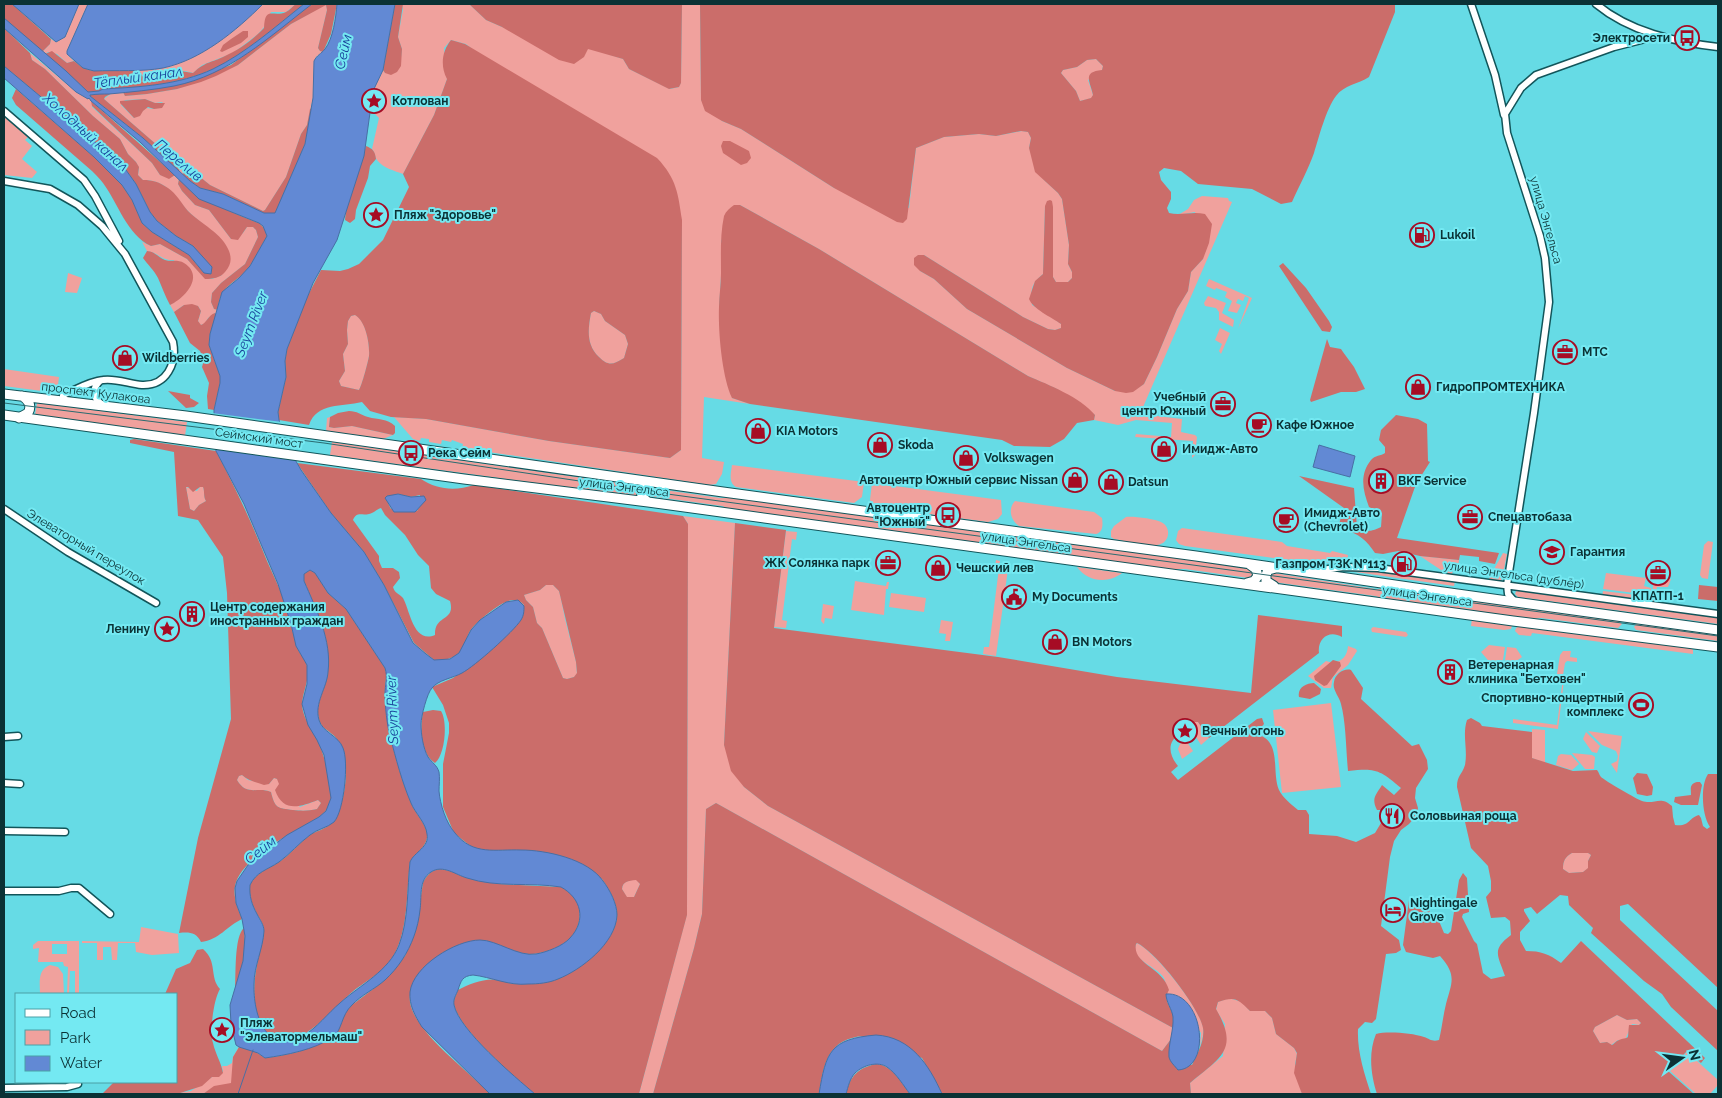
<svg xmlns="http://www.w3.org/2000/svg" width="1722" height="1098" font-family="Raleway,sans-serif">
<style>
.green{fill:#f0a19d;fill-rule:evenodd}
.forest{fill:#cb6d6a;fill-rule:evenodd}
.water{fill:#6289d4;stroke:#486fa4;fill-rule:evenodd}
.pier{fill:#66dbe5}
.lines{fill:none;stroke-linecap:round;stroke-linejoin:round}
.stream{stroke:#486fa4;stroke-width:1}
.minor-casing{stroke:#12555a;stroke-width:9}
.major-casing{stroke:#12555a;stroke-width:11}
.minor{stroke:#fff;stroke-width:6}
.major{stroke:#fff;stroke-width:9}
.tram{stroke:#2a6b70;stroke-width:1}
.labels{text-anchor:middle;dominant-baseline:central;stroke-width:4;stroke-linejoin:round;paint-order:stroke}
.poi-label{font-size:12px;font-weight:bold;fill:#0b3235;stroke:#74e9f2;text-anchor:start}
.street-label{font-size:12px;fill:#0b3235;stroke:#74e9f2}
.water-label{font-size:14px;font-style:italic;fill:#19439b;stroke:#74e9f2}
</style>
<rect width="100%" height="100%" fill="#66dbe5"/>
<path class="green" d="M 79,4 L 88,4 L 67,51 L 67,54 L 74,61 L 67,63 L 57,54 L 48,52 L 45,54 L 42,52 L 50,44 L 51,39 L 56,42 L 65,37 Z
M 246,4 L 296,4 L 286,12 L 271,12 L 264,27 L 258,34 L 233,53 L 202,65 L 193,73 C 187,71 175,69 169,72 C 166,73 165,76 163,78 C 153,84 143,79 139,70 L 142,66 Z
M 326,4 L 327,10 L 318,48 L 320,51 L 323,52 L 316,57 L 314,65 L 313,98 L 307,125 L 301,134 L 286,177 L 265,210 L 263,211 L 210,185 L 194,172 L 186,172 L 182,174 L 179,171 L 180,165 L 104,99 L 112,93 L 123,92 L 125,96 L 147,94 L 177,89 L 238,65 L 291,24 ZM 145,99 L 155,103 L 163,102 L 154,109 L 146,108 L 134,118 L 121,105 L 125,100 Z
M 402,4 L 469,4 L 486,20 L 502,27 L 596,50 L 623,59 L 629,69 L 670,89 L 679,87 L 681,82 L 682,4 L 700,4 L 701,100 L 722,121 L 741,129 L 834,188 L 909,208 L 916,148 L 944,137 L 979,134 L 996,136 L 1022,131 L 1028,132 L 1031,138 L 1029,148 L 1044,180 L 1058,193 L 1062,199 L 1069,245 L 1068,264 L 1072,272 L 1072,278 L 1068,282 L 1056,282 L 1053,277 L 1053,207 L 1045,206 L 1043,274 C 1030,285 1031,289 1032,305 L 1049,315 L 1061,324 L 1061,328 L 1055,330 L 1048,329 L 1023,317 L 924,255 L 920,271 L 934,279 L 967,309 L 1067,368 L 1115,391 L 1133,391 L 1144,384 L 1157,357 L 1177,309 L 1188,291 L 1191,272 L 1203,259 L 1195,212 L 1178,215 L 1188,209 L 1194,200 L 1202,196 L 1228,198 L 1229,201 L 1232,202 L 1140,414 L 1182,419 L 1181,432 L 1195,435 L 1197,437 L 1195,455 L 1192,458 L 1193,441 L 1135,437 L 1136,434 L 1171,437 L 1172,423 L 1136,420 L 1118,425 L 1094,420 L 1095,415 L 1057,389 L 1028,376 L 819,249 L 740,205 L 721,241 L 721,276 L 719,309 L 732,398 L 750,404 L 704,397 L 702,458 L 724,462 L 722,474 L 716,484 L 710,485 L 462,448 L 463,444 L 452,440 L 451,442 L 442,440 L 441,444 L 429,442 L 429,439 L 421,438 L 420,441 L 413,439 L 394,417 L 426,419 L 549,441 L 670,458 L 681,450 L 682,220 L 466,44 L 451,40 L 444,48 L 447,79 L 434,115 L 403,174 C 395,171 383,168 377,160 C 375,157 375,152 372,149 L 379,118 L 375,114 L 379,93 L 373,91 L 383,70 L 385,73 L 401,57 L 402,49 L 398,37 L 403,10 Z
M 30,53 L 76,92 L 92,100 L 92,107 L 152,163 L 160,175 L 172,177 L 175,175 L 179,179 L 178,184 L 182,191 L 195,205 L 209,210 L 231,239 L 243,233 L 247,227 L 253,227 L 256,230 L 258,237 L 245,264 L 221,283 L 212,293 L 211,302 L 214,309 L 218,310 L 217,315 L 215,313 L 208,318 L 205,324 L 200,325 L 198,321 L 201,311 L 198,306 L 184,305 L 174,312 L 170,305 L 181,297 L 174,260 C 161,261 158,252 147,251 L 142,242 L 151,246 L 160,244 L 187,259 L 205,278 L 212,279 L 222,275 L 218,236 C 209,229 199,221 190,213 C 174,197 169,180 143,180 L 138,175 L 139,168 L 136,162 L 128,154 L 120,139 L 93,116 L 45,69 L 32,60 Z
M 1096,59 L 1103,66 L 1102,70 L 1088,80 L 1093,95 L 1092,98 L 1080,101 L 1076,91 L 1061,73 L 1063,70 L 1077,67 L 1087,60 Z
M 4,115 L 30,135 L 25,140 L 32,146 L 22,159 L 37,172 L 32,178 L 4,175 Z
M 68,273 L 82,278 L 77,293 L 65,292 Z
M 1209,279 L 1252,298 L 1238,329 L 1249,298 L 1245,296 L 1243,301 L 1238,299 L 1236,303 L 1241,305 L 1237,313 L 1228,311 L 1232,301 L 1225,297 L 1227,292 L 1216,288 L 1215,290 L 1206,286 Z
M 1208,296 L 1226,303 L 1222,313 L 1234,320 L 1233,327 L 1219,320 L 1219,312 L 1216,308 L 1205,306 L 1204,303 Z
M 594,311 L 601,314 L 605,321 L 625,335 L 628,344 L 624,358 C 613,365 608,366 599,357 C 586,345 588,329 591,313 Z
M 355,315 C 366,320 370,345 369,356 C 368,362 362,385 359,390 L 341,386 L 339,381 L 345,371 L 343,354 L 348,344 L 347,330 L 348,321 L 351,316 Z
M 1220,328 L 1230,333 L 1221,354 L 1219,351 L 1222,344 L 1215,340 Z
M 4,369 L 59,377 L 57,393 L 4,386 Z
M 37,403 L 187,422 L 185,436 L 35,415 Z
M 330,417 L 329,427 L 334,428 L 352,426 L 393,435 L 383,439 L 326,431 L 327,418 Z
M 332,442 L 640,486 L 637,492 L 638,497 L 330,455 Z
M 732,465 L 864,482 L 862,497 L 854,503 L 736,487 C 728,482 731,473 732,465 Z
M 872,483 L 1001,500 L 1002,514 L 998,519 L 988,522 L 876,507 L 870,500 Z
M 186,487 L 197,491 L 200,487 L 203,487 C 205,492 203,496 206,501 L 199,505 L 194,511 L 190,509 Z
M 650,488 L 721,498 L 734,498 L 1005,535 L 1087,545 L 1250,569 L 1254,573 L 1252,577 L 1249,578 L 1185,569 L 1170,569 L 732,510 L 722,506 L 649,496 L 646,493 L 646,489 Z
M 1015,501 L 1094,512 L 1102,518 C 1103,525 1103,532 1096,534 L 1019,526 C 1010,520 1008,508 1015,501 Z
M 683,516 L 735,523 L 724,745 L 744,787 L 768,806 L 1173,1028 L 1171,1039 L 1162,1051 L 716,803 L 706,809 L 702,914 L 694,948 L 653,1094 L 639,1094 L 687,914 L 688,524 Z
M 1126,517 C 1133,516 1155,519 1161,522 C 1172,527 1170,544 1157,545 C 1146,547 1126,541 1114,539 L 1111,537 L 1111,531 L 1114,526 Z
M 1182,528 L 1282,542 L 1287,546 L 1330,553 L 1332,551 L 1348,555 L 1347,564 L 1281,559 L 1185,546 L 1179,544 L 1176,540 L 1178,531 Z
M 786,531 L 797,532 L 796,540 L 792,539 L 782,620 L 787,621 L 786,628 L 774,627 Z
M 1708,541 L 1713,542 L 1708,579 L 1702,578 L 1700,575 L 1704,545 Z
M 1503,553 L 1507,554 L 1502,579 L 1498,582 L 1487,582 Z
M 1420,556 L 1459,560 L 1458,569 L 1453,568 L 1452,575 L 1447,574 Z
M 996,560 L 1000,561 L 999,567 L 1008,569 L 996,656 L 983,654 L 984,647 L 989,647 L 999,568 L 995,567 Z
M 1077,567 L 1122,573 C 1108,584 1088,582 1077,567 Z
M 1341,570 L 1380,570 L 1455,581 L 1454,586 Z
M 1274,573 L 1376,589 L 1392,589 L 1619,621 L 1622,624 L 1618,628 L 1541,618 L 1531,619 L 1392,601 L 1375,596 L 1273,582 L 1270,580 L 1270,577 Z
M 1606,573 L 1646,578 L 1644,586 L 1651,588 L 1650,595 L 1603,589 Z
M 1654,577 L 1671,579 L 1668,587 L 1657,587 L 1655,596 L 1652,595 Z
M 855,581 L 886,586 L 887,582 L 889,582 L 888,589 L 886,589 L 884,615 L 851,610 Z
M 546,585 L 553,585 L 559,591 L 561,599 L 565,619 L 576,662 L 577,674 L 574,677 L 567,679 L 563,678 L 542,628 L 537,623 L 533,607 L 526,600 L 524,595 L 540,590 Z
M 1517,589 L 1718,614 L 1718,624 L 1518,597 L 1515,594 Z
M 1603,591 L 1655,597 L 1654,604 L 1602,597 Z
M 891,593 L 926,598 L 924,612 L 889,607 Z
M 823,604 L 834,606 L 832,619 L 825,618 L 824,624 L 821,621 Z
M 1472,618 L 1512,625 L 1512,626 L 1511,629 L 1504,630 L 1471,626 Z
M 941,620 L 953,622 L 950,641 L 945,641 L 946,634 L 939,633 Z
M 1637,623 L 1718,634 L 1718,641 L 1636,630 L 1634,627 Z
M 1521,625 L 1690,647 L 1693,650 L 1693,654 L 1532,633 L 1531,636 L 1519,635 L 1515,631 L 1516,628 Z
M 1373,627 L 1406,632 L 1408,635 L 1406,637 L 1372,632 L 1371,629 Z
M 1489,645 L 1505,647 L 1503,660 L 1493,666 L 1481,652 Z
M 1348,646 L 1356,649 L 1357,651 L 1348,665 L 1333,677 L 1331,688 L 1324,688 L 1308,676 L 1326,661 C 1338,665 1347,659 1348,646 Z
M 1507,647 L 1516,648 L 1522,657 L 1508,667 L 1505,660 Z
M 1563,651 L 1571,651 L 1570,657 L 1577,658 L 1577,662 L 1567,661 L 1565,663 L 1563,675 L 1557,674 L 1560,655 Z
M 1563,678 L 1564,680 L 1558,729 L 1513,723 L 1513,719 L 1557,725 Z
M 1331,703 L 1341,787 L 1282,793 L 1273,710 Z
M 1189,722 L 1198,722 L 1209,738 L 1201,745 L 1190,727 L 1181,733 L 1179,729 Z
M 1532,729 L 1545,730 L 1545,763 L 1532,758 Z
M 1588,731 L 1622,736 L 1617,773 L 1611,764 L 1617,761 L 1618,756 L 1616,751 L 1602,745 Z
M 1586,732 L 1600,746 L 1597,753 L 1592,752 L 1583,739 Z
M 1185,739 L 1193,751 L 1182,759 L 1178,749 L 1180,744 Z
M 1572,753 L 1592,755 L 1595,757 L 1594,769 L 1585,769 Z
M 1561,754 L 1571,755 L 1579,764 L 1572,770 L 1556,765 L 1558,756 Z
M 242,775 L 248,780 L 269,784 L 274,778 L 277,779 L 300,807 L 318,800 L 321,803 L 317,809 C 308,811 302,811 293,810 C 278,808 275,809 271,792 C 259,786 247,797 237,780 L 239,776 Z
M 1572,853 L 1588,853 L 1591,855 L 1588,861 L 1589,868 L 1583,872 L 1569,873 L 1563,869 C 1563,861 1565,857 1572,853 Z
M 636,879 L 640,884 L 634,897 L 627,898 L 622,889 C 623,881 628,881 636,879 Z
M 141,927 L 178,934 L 179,953 L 152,955 L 136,952 L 135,943 L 118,943 L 117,960 L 112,960 L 111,947 L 103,947 L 103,960 L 97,960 L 97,943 L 82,943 L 82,941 L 139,942 Z
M 38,941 L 79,941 L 79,994 L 75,994 L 75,971 L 70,971 L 69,994 L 67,994 L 68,967 L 64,966 L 63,962 L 38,962 L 39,948 L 33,949 L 33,945 ZM 52,944 L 67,944 L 67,954 L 52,954 Z
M 1137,943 C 1155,952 1199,1007 1203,1027 C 1204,1034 1202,1040 1200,1046 L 1201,1033 L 1172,994 L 1166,994 C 1166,989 1166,982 1164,978 C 1157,966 1127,959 1137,943 Z
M 50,965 L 58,967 L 63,974 L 64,994 L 40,994 C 40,983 37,970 50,965 Z
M 1229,998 L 1242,1002 L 1250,1011 L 1265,1011 L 1272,1018 L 1276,1034 L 1294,1048 L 1297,1054 L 1295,1064 L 1302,1094 L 1191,1094 L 1190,1083 L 1223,1056 L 1225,1024 L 1216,1010 L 1218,1002 Z
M 1617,1015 L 1627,1020 L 1637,1019 L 1641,1023 L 1639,1025 L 1632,1024 L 1625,1040 L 1618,1040 L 1611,1045 L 1607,1042 L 1600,1043 L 1593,1031 L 1595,1027 Z
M 239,1047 L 244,1094 L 214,1087 L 203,1094 L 177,1094 L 178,1093 L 191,1091 L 212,1077 L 223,1072 L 222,1066 L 227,1066 L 232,1063 L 233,1057 Z
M 1687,1052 L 1718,1080 L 1718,1085 L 1710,1094 L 1696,1094 L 1670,1071 Z"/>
<path class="forest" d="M 4,4 L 12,4 L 51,39 L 50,44 L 42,52 L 4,18 Z
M 296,4 L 304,4 C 275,27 246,53 213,69 C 179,85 140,87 103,89 L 100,91 L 88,92 L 45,54 L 52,51 L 67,63 L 74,61 L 83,68 L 93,71 L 139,70 L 142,76 L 146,79 L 158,80 L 174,70 L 193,73 C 206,61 211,63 225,56 C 239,50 254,39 264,28 C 265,5 273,18 286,12 C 290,10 293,6 296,4 Z
M 312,4 L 337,4 L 331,34 L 323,52 L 320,51 L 318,48 L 327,10 L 326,5 L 291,24 L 238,65 L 216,76 L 201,82 L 177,89 L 147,94 L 125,96 L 123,92 L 177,85 L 231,65 Z
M 395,4 L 403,4 L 398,37 L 402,49 L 401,66 L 397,72 L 391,75 L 385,73 L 383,70 Z
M 469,4 L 682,4 L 681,83 L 679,87 L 669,89 L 629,69 L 623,59 L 588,49 L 584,57 L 574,64 L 559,60 L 502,27 L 486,20 Z
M 700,4 L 1395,4 L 1395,12 L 1369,77 C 1358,84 1344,85 1336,96 C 1326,109 1319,137 1314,153 C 1308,170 1299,186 1292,202 L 1281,204 L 1252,189 L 1198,184 L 1181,171 L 1164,168 L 1159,172 L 1161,180 L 1171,192 L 1171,199 L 1167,208 L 1169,213 C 1181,216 1192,211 1205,214 L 1212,224 L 1209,243 L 1203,259 L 1191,272 L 1188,291 L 1177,309 L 1157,357 L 1144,384 L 1133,392 L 1126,393 L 1115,391 L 1067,368 L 967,309 L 934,279 L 920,271 L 914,265 L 914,258 L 918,255 L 924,255 L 1023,317 L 1048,329 L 1055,330 L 1061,328 L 1061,324 C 1051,317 1033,309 1029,299 L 1035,281 L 1043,274 L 1045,206 L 1047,201 L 1050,200 L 1052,201 L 1053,207 L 1053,277 L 1056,282 L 1068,282 L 1072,278 L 1072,272 L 1068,264 L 1069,245 L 1062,199 L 1058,193 L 1035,172 L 1029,148 L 1031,138 L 1028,132 L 1021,131 L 996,136 L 979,134 L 944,137 L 916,148 L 907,219 L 903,223 L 897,222 L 834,188 L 741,129 L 722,121 L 705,111 L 701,100 ZM 1096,59 L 1103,66 L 1102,70 C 1082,72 1090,81 1093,95 L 1091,98 L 1080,101 L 1076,91 L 1061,73 L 1063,70 L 1077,67 L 1087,60 Z
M 4,28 L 30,53 L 32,60 L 45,69 L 93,116 L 120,139 L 128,154 L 136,162 L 139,167 L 138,175 L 143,180 C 153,180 159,182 168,188 C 176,193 182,204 188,211 C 200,223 223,234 229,251 C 232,259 231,265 225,272 C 220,278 213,279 205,279 L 187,259 L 160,244 L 151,246 C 127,235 118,203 103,183 C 100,179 96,175 92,171 L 16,105 L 12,98 L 16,89 L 94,157 L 122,185 L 132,200 L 142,223 L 152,232 L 189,255 L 204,273 L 193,246 L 176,236 L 157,221 L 150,212 L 136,184 L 126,170 L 101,147 L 4,66 Z
M 243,31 L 248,31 L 248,37 L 241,43 L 222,52 L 220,51 L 223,45 L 231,39 Z
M 451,40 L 465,44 L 657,158 C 677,179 678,194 682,220 L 681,450 L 670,458 L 549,441 L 426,419 L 391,417 L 370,411 L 362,402 C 342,407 317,402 309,425 L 279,420 L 278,412 L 286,377 L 285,361 L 287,349 L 305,301 L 321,270 L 340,271 L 348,269 L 359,264 L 383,240 L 409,187 L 403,174 L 434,115 L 447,79 C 440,66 442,51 451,40 ZM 594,311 L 601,314 L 605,321 L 625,335 L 628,344 L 624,358 C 613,365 608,366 599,357 C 586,345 588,329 591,313 ZM 355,315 C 366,321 370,345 369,356 C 368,362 362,385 359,390 L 341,386 L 339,381 L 345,371 L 343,354 L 348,344 L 347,330 L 348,321 L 351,316 Z
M 100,93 L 112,93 L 105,97 L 104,99 L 180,165 L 179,171 L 143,138 L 90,96 L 90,95 Z
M 145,99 L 155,103 L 165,103 L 162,108 L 154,109 L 148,107 L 143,111 L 140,116 L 134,118 L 120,103 L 120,101 Z
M 91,101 L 175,175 L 169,179 L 160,175 L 152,163 L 92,106 Z
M 312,108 L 305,144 L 275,214 L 264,213 L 223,194 L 200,188 L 190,181 L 182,174 L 190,171 L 194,172 L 210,185 L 263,211 L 265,210 L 286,177 L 301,134 L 307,125 L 310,109 Z
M 723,141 L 730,141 L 749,151 L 751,158 L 747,163 L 741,165 L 723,153 L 721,146 Z
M 366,146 C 373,149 375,151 376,159 L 370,166 L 368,178 L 356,210 L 355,219 L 350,223 L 345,220 L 346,210 Z
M 179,179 C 202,199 231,213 259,223 C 264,227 265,230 267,236 C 261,246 256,257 249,267 C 236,284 219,285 218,310 L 214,309 L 211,302 L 212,293 L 221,283 L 245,264 L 258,237 L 256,230 L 253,227 L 247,227 L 238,240 L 231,239 L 209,210 L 195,205 L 182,191 L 178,184 Z
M 734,205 L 740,205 L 819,249 L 1028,376 C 1049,385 1080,397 1095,415 L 1094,420 L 1077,423 L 1064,439 L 1050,447 L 1014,446 L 1002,440 L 750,404 L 732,398 C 722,377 718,331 719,307 C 719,296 721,285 721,273 C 721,254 720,235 724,216 C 726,211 730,208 734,205 Z
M 147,251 C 154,251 158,257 165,260 C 171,262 178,259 184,263 C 205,276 185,298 170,305 C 165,296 162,287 158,278 C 154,270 148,265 143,258 Z
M 1283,263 L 1306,288 L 1329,321 L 1332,327 L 1330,332 L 1322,331 L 1279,266 Z
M 192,304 L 198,306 L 201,311 L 198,321 L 201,325 C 207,323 208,315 215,313 L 217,315 L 210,334 L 209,345 L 220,376 L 220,383 L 214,410 L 208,409 L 207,396 L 209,383 L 202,367 L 204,360 L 200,351 L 190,343 L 174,312 L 184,305 Z
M 1327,339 L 1330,347 L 1341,349 L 1343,352 L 1354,367 L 1365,389 L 1356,392 L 1341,392 L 1311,402 L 1310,400 Z
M 168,391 L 190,395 L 190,398 L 199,403 L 194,407 L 186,408 Z
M 349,411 C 357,411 361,415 368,417 C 378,420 387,418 395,426 L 395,433 L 393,435 L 352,426 L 334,428 L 329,427 L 330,417 L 338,413 Z
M 1396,415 L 1418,419 L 1427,424 L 1428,461 L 1430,462 L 1416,484 L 1397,538 L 1499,553 L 1495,564 L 1479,561 L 1479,557 L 1460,555 L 1459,560 L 1420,556 L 1398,551 L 1383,554 L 1375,553 C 1367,541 1359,533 1344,530 L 1339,524 L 1344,508 L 1299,476 L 1354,488 L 1357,528 C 1368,532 1370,532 1381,527 L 1382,513 L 1369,507 C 1363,491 1359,475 1371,460 C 1375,455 1381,456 1385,453 L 1385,447 L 1379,440 L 1381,430 Z
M 134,439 L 216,451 C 235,487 252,523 267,561 C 273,575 280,588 285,603 C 290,617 292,632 297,647 C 299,654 306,659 307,666 C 311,682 299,696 303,711 C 306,723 313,730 318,741 C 324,755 333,785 331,800 C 328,815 313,820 302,827 C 281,839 240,861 235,886 C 233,898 238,909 242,919 C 227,926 219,940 201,942 C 196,932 189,932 179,933 L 198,838 L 231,719 L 227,593 L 223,557 L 198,520 L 178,516 L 174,452 L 130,443 L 130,440 ZM 186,487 L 188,487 L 193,492 L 200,487 L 203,487 C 205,492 203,496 206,501 L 199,505 L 194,511 L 190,509 ZM 242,775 C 248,781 256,782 264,785 L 269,784 L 274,778 L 277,779 L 279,784 L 275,790 C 283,813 300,807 318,800 L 321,803 L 317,809 C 308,811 302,811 293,810 C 278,808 275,809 271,792 C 258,786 247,797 237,780 L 239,776 Z
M 297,463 L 421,479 C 437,490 456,491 474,485 L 683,516 L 688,524 L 687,915 L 639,1094 L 535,1094 C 514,1077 460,1030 454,1005 C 453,1000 456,995 458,990 C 470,984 484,978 498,980 C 502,980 505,982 509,983 C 520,985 536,984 547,982 C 573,977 614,945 617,917 C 618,904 609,889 602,879 L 523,850 L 486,851 L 474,849 L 454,833 L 443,807 L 443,764 L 449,733 L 449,723 L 443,705 L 432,687 L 453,678 L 487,653 L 521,620 L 524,605 C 521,602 519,600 514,600 C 503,599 476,622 470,631 C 466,638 465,646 460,652 C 453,659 443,661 434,660 L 414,643 L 384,585 L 364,552 L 331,513 ZM 398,494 L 411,497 L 420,495 L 420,506 L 417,511 L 391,509 L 388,503 ZM 381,508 L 385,515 L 405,535 L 418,555 L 429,566 L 431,588 L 436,594 L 450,601 C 456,622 434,614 435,635 C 413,644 410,610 403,598 C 399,593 395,594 393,587 L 400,578 L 399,572 L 393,568 L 382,568 L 379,561 L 379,556 L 353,520 C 357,511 361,516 369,514 C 374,513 377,509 381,508 ZM 546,585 L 553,585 L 559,591 L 576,662 L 577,673 L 574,677 L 567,679 L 563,678 L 542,628 L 537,623 L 533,607 L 526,600 L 524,595 L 540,590 ZM 636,880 L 640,884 L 634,897 L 627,897 L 622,889 C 623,881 628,881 636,880 Z
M 735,523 L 786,530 L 774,628 L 998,657 L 1117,677 L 1251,693 L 1258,615 L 1342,626 L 1342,637 C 1329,629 1317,639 1319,653 L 1209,738 L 1198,722 L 1189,722 L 1179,728 L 1181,733 C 1167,741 1168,754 1178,766 L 1171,772 L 1178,780 L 1257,719 L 1262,718 L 1264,724 L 1255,734 C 1283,739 1271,772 1279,790 C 1283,798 1291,804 1298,810 L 1306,810 L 1309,815 L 1309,834 L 1337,836 L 1356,842 L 1375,833 L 1384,818 L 1388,814 L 1384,810 L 1377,810 C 1371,798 1376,795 1382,785 L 1394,795 L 1401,788 C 1379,769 1375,768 1348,771 C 1346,751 1346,722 1341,704 C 1339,696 1332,690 1334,682 C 1335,674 1344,668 1351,670 L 1363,688 L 1361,699 L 1412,746 L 1419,744 L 1427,760 L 1428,769 L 1416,788 L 1415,798 L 1418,808 L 1416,816 L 1409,824 L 1401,830 L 1394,841 L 1390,857 L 1381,926 L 1399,940 L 1401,950 L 1396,953 L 1386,954 L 1376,1019 L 1372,1023 L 1365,1022 L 1358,1029 C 1357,1051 1364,1073 1371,1094 L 1302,1094 L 1294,1073 L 1297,1053 L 1294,1048 L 1276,1034 L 1272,1018 L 1265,1011 L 1250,1011 C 1238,999 1235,996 1218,1002 L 1216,1009 C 1240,1050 1220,1058 1190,1083 L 1191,1094 L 942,1094 L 922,1058 C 903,1051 882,1041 863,1037 C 859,1036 856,1037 852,1038 C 825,1045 823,1071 819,1094 L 653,1094 L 694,948 L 702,914 L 706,809 L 716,803 L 1162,1051 L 1171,1039 L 1169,1057 L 1192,1065 C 1197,1054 1205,1041 1203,1028 C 1199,1007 1156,952 1137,943 L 1136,944 C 1132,964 1163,967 1169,990 C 1163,1000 1170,1005 1173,1015 C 1173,1019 1173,1024 1173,1028 L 768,806 L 744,787 L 731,771 L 724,745 Z
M 310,570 L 315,573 L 328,593 L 346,609 L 385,668 C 388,677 384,685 385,694 C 386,708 387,724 390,736 C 396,759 402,782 411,803 C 415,813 425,823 427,833 C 429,846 415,853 410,862 C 406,893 409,927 394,955 C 385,972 365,981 351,993 C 333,1008 304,1047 277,1039 C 266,1036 261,1028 258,1018 C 251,993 255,974 260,950 C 261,944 264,937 264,931 C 264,925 260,919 257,914 C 252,905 249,896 250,885 C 256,872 267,870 279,862 C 290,855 299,843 310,835 C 316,831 326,829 330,824 C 347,803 351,765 338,741 C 334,732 321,730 319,719 C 314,702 327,687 328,671 C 331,639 316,609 304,581 L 304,574 Z
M 1699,585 L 1718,587 L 1718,601 L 1698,599 Z
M 1333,660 L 1340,662 L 1341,666 L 1327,685 L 1324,686 L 1315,680 L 1314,676 Z
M 1314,683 L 1321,689 L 1320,694 L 1310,699 L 1299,697 C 1297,688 1306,683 1314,683 Z
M 433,710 L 441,711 C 448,722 445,755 435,763 C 420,753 420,728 423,712 Z
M 1471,718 L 1480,723 L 1482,726 L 1532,732 L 1532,758 L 1573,771 L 1597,770 C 1599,772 1599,775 1601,777 C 1604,780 1638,800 1642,801 C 1655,805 1660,795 1672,806 L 1673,817 L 1675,825 C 1690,827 1688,818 1699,815 L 1701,818 L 1703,826 L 1707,829 L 1710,827 C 1702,816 1700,786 1708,774 L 1718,774 L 1718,988 L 1628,904 L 1620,906 L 1620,920 L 1718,1011 L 1718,1051 L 1671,1007 L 1662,994 L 1644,981 L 1591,933 L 1593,928 L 1569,905 L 1568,896 L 1560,895 L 1537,914 L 1531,907 L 1524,909 L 1524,911 L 1530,921 L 1520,932 L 1520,940 L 1526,951 C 1541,951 1549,954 1561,963 L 1581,941 L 1705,1058 L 1701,1063 L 1687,1051 L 1668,1071 L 1694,1094 L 1377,1094 C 1371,1076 1368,1053 1376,1034 C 1387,1031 1412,1033 1424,1037 C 1430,1039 1432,1042 1439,1040 C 1442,1028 1443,1016 1446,1004 C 1452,982 1457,975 1440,956 L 1433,958 L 1406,952 L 1403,945 L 1409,900 C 1426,895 1429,900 1430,916 L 1439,921 L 1444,933 L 1448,934 L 1451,931 L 1459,880 L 1463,873 L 1467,878 L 1469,912 L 1463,914 L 1462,917 L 1474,941 L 1477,944 L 1483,973 L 1491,979 L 1505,976 C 1498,955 1491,950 1511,935 L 1510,921 L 1505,917 L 1491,918 L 1486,897 L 1491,891 L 1491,881 L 1488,866 L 1471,848 L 1457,787 C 1457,775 1462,775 1465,765 C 1468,749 1462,735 1467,720 ZM 1572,853 L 1588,853 L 1591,855 L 1588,861 L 1588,868 L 1583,872 L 1569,873 L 1563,869 C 1563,861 1565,857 1572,853 ZM 1617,1015 L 1627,1020 L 1637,1019 L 1641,1023 L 1639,1025 L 1629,1025 C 1627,1041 1631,1036 1619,1040 C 1616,1041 1614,1044 1612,1045 L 1607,1042 L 1600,1043 L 1593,1031 L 1595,1027 Z
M 1637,773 L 1647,774 L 1653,787 L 1652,795 L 1647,796 L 1637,794 L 1633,778 Z
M 1697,782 L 1700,782 L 1702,785 L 1698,805 L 1681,805 L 1674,802 L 1675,797 L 1691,795 C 1691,789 1689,784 1697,782 Z
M 441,869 L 450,871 L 467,878 L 499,884 L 561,887 C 567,890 573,893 576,899 C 583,911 580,930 569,939 C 561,947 545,953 533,954 C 522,955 499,946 488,941 L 415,979 C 412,987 409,993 410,1002 C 415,1033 469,1071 490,1094 L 203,1094 L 214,1086 L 231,1083 L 233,1057 L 239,1047 L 253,1050 L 265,1058 L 279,1056 L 298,1052 L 330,1039 L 337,1033 L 343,1015 L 352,1005 L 385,980 L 405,956 L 415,933 L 423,883 C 427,874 432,870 441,869 Z
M 244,928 C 247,949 242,970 235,990 C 236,976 234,936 244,928 Z
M 203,949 C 218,962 209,977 220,989 C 214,998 209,1032 213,1043 C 215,1053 221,1062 223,1073 L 219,1077 L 212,1077 L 202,1086 L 177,1094 L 102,1094 L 114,1082 L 176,1082 L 176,994 L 165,994 L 176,969 L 190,963 L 197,950 Z
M 876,1064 C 892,1065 901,1082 910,1094 L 846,1094 C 850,1076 858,1068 876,1064 Z"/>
<path class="water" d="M 12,4 L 79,4 L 65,37 L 56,42 Z
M 88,4 L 263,4 C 236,31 201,60 163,68 C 141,72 116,70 94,71 L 83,68 L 67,54 L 67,51 Z
M 304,4 L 312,4 C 269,37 229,75 174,86 C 153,90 131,92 109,94 C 103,94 97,94 90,95 L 90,96 L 143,138 L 190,181 L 200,188 L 223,194 L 264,213 L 275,213 L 305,144 L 313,98 L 314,61 C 317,55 321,54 325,49 C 333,39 336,17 337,4 L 395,4 L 383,70 L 373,91 L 364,156 L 337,240 L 313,283 L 287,349 L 285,361 L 286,377 L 278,412 L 279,420 L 289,449 L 301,470 L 331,513 L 364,552 L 384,585 L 413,643 L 426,654 L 434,660 L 450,659 L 459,653 L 471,630 L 480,620 L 506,602 L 518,600 L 524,606 C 524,611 524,615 521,620 C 513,632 475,666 462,673 C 453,678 438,680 432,688 C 427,693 421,717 421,724 C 421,734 423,748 428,757 C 432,763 437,765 439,772 C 440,778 439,785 439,791 C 440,804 446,823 455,833 C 473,856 496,849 521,850 C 546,850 588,859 603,881 C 610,890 617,904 617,915 C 616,943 581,970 558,979 C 549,983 538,984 528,984 C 509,986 491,977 473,975 C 462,976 461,981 458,990 C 456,995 453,999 454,1005 C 459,1030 515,1077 535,1094 L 490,1094 L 422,1027 C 415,1016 409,1005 410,992 C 413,966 456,940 480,940 C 497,940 518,957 536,954 C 547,952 563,946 570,938 C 587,920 581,898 561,887 C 530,882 497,888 467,878 C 456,875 443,864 431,872 C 418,880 422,898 420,910 C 419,919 417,928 414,936 C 408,953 398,968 385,980 C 375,989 361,995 352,1005 C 341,1015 342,1031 333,1037 C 314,1050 286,1055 265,1058 L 258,1053 L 239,1047 L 236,1045 L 231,1024 L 230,1005 L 243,961 L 245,936 L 242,919 L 236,903 L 235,888 L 237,881 L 248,865 L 287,835 L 319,817 L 326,811 L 331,798 L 324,755 L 317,740 L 308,725 L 302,704 L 307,684 L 307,665 L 296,646 L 291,624 L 278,584 L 244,504 L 216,451 L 214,440 L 214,410 L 220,383 L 220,376 L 209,345 L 210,334 L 222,292 L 239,278 L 250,266 L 267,236 L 263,226 L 259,223 L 199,199 L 140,142 L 91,101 L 89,98 L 88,99 L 76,92 L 4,28 L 4,18 L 66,71 L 88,92 L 99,91 L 103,89 C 140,87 179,85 213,69 C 246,53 275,27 304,4 ZM 310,570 L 315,573 L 328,593 L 346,609 L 385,668 C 388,677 385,685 385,694 C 385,706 387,725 390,736 C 396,759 402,782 411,803 C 415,813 426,823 427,834 C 430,847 414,852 410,862 C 407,889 409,919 399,945 C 389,971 360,985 340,1003 C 328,1013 317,1028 303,1036 C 265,1056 253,1013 254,984 C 254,966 263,949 264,931 C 264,925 260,920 257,914 C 252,905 249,896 250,885 C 256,872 267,870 279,862 C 290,854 299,843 310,835 C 317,829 327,828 334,822 C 344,811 349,762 343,748 C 339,736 322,732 319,720 C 314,703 327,688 328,672 C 332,640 316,609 304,581 L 304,574 Z
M 4,66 L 101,147 L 126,170 L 136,184 L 150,212 L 157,221 L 176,236 L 193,246 L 212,267 L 211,274 L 204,273 L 189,255 L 152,232 L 142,223 L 132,200 L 122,185 L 94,157 L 4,78 Z
M 1319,445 L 1355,456 L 1350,477 L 1313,467 Z
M 398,494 L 411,497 L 424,496 L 426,500 L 415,512 L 394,512 L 385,498 L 387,496 Z
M 1166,994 C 1203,991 1213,1068 1178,1070 C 1175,1066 1170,1062 1169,1057 C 1168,1044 1174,1030 1173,1017 C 1172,1009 1166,1002 1166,994 Z
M 876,1035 C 911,1037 929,1065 942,1094 L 910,1094 C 903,1085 897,1074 887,1067 C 878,1061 863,1065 855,1073 C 850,1078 848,1087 846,1094 L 819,1094 C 826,1052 830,1039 876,1035 Z"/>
<path class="pier" d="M 212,413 L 282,422 L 292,448 L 299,461 L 213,449 L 211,441 Z"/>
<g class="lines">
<path class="stream" d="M 238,1094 L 253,1050"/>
<defs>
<path id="minor" d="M 1471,4 L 1495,75 L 1504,115
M 1596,4 C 1630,32 1675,42 1718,47
M 4,111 L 84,180 L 95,196 L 119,241
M 4,181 L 50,189 L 78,205 L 102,226 L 125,254 L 173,342 C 177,363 167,386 142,385 C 129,384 116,378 103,380 C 90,381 75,390 63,395 L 63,401
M 100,381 C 91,389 93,399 103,405
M 4,509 L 68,552 L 156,603
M 1313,571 L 1344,567 L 1378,568 L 1718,614
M 1515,602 L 1508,594 L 1507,585 L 1534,413 L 1549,302 L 1545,258 L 1540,236 L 1507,133 L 1505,114 L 1521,88 L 1536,75 L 1614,47 L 1657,36
M 4,737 L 18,736
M 4,783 L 20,784
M 4,831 L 65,832
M 4,891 L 59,891 L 71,888 L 79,888 L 110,914
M 4,1088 L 67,1087 L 78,1084"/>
<path id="major" d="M 4,394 L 186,416 L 723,492 L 1196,556 L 1443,592 L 1718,630
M 4,415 L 464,479 L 648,502 L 1513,621 L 1718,647
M 19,418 L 28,413 C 32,406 29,400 22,396
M 648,502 L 642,497 C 641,489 644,483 652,482
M 1247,583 L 1254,581 L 1258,576 L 1256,569 L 1249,564
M 1274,586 L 1266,581 L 1266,575 L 1268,570 L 1276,568"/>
</defs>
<use href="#minor" class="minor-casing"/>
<use href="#major" class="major-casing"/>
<use href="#minor" class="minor"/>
<use href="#major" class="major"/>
<path class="tram" d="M 4,403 L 324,443 L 660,493 L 1718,636"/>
</g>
<defs>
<symbol id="bus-ring" viewBox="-11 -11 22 22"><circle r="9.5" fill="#74e9f2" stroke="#a60c24" stroke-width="1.5"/><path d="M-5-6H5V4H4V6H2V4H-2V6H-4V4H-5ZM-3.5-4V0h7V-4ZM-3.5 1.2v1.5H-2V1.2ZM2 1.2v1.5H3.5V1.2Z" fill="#a60c24"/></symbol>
<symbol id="sight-ring" viewBox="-11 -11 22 22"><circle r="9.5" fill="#74e9f2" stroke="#a60c24" stroke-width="1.5"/><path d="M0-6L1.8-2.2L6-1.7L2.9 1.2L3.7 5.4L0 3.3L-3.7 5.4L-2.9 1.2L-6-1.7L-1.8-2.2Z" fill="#a60c24"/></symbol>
<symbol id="fuel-ring" viewBox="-11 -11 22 22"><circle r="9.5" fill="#74e9f2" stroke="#a60c24" stroke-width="1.5"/><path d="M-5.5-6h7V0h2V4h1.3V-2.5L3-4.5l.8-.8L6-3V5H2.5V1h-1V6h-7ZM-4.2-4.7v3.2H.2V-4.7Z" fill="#a60c24"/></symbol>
<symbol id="office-ring" viewBox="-11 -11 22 22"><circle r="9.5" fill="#74e9f2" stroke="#a60c24" stroke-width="1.5"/><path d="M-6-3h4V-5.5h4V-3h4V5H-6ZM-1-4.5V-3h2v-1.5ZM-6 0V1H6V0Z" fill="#a60c24"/></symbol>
<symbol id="shop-ring" viewBox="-11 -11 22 22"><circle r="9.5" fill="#74e9f2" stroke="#a60c24" stroke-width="1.5"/><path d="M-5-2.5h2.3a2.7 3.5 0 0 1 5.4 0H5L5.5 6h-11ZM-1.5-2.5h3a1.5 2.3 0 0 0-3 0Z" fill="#a60c24"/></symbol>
<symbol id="cafe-ring" viewBox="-11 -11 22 22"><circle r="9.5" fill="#74e9f2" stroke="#a60c24" stroke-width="1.5"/><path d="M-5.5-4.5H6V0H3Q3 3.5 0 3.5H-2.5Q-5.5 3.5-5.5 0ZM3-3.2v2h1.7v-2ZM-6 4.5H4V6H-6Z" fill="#a60c24"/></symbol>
<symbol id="building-ring" viewBox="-11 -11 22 22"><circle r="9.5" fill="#74e9f2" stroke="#a60c24" stroke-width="1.5"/><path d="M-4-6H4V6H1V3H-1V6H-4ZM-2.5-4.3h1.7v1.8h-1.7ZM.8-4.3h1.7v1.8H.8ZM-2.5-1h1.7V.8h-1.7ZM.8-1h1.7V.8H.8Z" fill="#a60c24"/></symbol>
<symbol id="university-ring" viewBox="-11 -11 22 22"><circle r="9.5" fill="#74e9f2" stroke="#a60c24" stroke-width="1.5"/><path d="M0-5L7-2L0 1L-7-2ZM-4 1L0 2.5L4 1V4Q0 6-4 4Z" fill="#a60c24"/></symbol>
<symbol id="civic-ring" viewBox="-11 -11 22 22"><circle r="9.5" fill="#74e9f2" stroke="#a60c24" stroke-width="1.5"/><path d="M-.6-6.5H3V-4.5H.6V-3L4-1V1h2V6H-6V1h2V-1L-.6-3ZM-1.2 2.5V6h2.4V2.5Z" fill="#a60c24"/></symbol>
<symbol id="stadium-ring" viewBox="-11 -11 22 22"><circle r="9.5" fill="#74e9f2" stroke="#a60c24" stroke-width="1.5"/><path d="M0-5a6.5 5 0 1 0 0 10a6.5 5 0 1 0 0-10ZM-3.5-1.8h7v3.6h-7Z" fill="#a60c24"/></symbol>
<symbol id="restaurant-ring" viewBox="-11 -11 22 22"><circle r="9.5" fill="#74e9f2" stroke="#a60c24" stroke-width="1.5"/><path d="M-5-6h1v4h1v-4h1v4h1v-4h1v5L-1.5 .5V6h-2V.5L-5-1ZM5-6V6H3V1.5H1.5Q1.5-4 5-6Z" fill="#a60c24"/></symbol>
<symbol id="hotel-ring" viewBox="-11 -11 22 22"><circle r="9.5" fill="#74e9f2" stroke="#a60c24" stroke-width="1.5"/><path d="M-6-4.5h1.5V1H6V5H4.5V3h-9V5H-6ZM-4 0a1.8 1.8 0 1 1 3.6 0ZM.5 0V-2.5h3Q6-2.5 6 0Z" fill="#a60c24"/></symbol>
</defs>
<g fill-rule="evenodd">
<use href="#bus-ring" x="1673" y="24" width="28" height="28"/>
<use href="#sight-ring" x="360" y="87" width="28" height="28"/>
<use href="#sight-ring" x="362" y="201" width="28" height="28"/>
<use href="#fuel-ring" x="1408" y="221" width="28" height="28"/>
<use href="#office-ring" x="1551" y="338" width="28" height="28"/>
<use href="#shop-ring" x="111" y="344" width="28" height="28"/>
<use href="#shop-ring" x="1404" y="373" width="28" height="28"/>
<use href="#office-ring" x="1209" y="390" width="28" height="28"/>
<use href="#cafe-ring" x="1245" y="411" width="28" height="28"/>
<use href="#shop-ring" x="744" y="417" width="28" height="28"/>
<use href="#shop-ring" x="866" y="431" width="28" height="28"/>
<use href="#shop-ring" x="1150" y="435" width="28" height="28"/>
<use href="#bus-ring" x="397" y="439" width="28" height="28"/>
<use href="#shop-ring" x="952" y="444" width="28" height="28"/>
<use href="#shop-ring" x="1061" y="466" width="28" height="28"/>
<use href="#building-ring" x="1367" y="467" width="28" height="28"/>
<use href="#shop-ring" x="1097" y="468" width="28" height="28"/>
<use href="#bus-ring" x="934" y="501" width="28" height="28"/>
<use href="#office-ring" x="1456" y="503" width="28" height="28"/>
<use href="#cafe-ring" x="1272" y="506" width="28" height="28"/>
<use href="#university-ring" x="1538" y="538" width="28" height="28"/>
<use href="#office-ring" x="874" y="549" width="28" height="28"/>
<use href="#fuel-ring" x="1390" y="550" width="28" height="28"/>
<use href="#shop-ring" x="924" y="554" width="28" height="28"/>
<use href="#office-ring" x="1644" y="559" width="28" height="28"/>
<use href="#civic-ring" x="1000" y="583" width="28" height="28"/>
<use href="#building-ring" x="178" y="600" width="28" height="28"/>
<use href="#sight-ring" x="153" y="615" width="28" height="28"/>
<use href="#shop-ring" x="1041" y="628" width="28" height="28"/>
<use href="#building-ring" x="1436" y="658" width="28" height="28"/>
<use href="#stadium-ring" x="1627" y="691" width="28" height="28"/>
<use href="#sight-ring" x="1171" y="717" width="28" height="28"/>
<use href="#restaurant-ring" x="1378" y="802" width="28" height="28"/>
<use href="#hotel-ring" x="1379" y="896" width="28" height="28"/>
<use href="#sight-ring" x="208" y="1016" width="28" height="28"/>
</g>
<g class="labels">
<g class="poi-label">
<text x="1670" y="38" text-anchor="end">Электросети</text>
<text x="392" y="101">Котлован</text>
<text x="394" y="215">Пляж "Здоровье"</text>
<text x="1440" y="235">Lukoil</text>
<text x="1582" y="352">МТС</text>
<text x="142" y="358">Wildberries</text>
<text x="1436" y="387">ГидроПРОМТЕХНИКА</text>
<text x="1206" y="397" text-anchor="end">Учебный<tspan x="1206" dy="14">центр Южный</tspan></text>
<text x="1276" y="425">Кафе Южное</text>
<text x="776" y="431">KIA Motors</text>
<text x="898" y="445">Skoda</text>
<text x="1182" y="449">Имидж-Авто</text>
<text x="428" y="453">Река Сейм</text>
<text x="984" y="458">Volkswagen</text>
<text x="1058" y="480" text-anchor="end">Автоцентр Южный сервис Nissan</text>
<text x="1398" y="481">BKF Service</text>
<text x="1128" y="482">Datsun</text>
<text x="930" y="508" text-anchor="end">Автоцентр<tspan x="930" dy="14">"Южный"</tspan></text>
<text x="1304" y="513">Имидж-Авто<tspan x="1304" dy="14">(Chevrolet)</tspan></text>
<text x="1488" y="517">Спецавтобаза</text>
<text x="1570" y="552">Гарантия</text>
<text x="870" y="563" text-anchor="end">ЖК Солянка парк</text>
<text x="1386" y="564" text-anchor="end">Газпром ТЗК №113</text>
<text x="956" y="568">Чешский лев</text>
<text x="1658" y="596" text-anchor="middle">КПАТП-1</text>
<text x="1032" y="597">My Documents</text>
<text x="210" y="607">Центр содержания<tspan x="210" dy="14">иностранных граждан</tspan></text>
<text x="150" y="629" text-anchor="end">Ленину</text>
<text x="1072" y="642">BN Motors</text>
<text x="1468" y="665">Ветеренарная<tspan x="1468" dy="14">клиника "Бетховен"</tspan></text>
<text x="1624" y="698" text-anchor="end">Спортивно-концертный<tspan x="1624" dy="14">комплекс</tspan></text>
<text x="1202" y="731">Вечный огонь</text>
<text x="1410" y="816">Соловьиная роща</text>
<text x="1410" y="903">Nightingale<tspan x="1410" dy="14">Grove</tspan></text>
<text x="240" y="1023">Пляж<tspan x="240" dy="14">"Элеватормельмаш"</tspan></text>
</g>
<g class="street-label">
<text transform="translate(1546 220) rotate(74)">улица Энгельса</text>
<text transform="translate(96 393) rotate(7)">проспект Кулакова</text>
<text transform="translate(259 438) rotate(8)">Сеймский мост</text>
<text transform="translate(624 487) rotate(7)">улица Энгельса</text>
<text transform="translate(1026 542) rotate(8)">улица Энгельса</text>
<text transform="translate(86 547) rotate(31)">Элеваторный переулок</text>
<text transform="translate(1514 575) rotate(8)">улица Энгельса (дублёр)</text>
<text transform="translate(1427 596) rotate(8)">улица Энгельса</text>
</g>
<g class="water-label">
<text transform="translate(343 52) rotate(-77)">Сейм</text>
<text transform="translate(138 77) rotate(-8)">Тёплый канал</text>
<text transform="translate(86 132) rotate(42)">Холодный канал</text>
<text transform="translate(179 160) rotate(40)">Перелив</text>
<text transform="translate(251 324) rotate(-69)">Seym River</text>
<text transform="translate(392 710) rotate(-92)">Seym River</text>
<text transform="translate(260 850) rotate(-38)">Сейм</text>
</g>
</g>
<rect width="1722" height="1098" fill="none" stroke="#0b3235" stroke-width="10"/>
<rect x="15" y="993" width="162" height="90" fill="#74e9f2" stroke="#4aa0a6"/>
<rect x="25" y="1009" width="25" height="8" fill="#ffffff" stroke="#4aa0a6"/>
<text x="60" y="1018" font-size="15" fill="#0b3235">Road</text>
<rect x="25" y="1030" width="25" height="15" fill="#f0a19d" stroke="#4aa0a6"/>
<text x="60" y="1043" font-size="15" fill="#0b3235">Park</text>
<rect x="25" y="1056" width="25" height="15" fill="#6289d4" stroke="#4aa0a6"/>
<text x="60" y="1068" font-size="15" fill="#0b3235">Water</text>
<g transform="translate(1682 1058) rotate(76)" stroke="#74e9f2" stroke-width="4" paint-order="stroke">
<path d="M0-4L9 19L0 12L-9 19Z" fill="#0b3235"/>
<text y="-8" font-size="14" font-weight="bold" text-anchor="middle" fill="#0b3235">N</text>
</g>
</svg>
